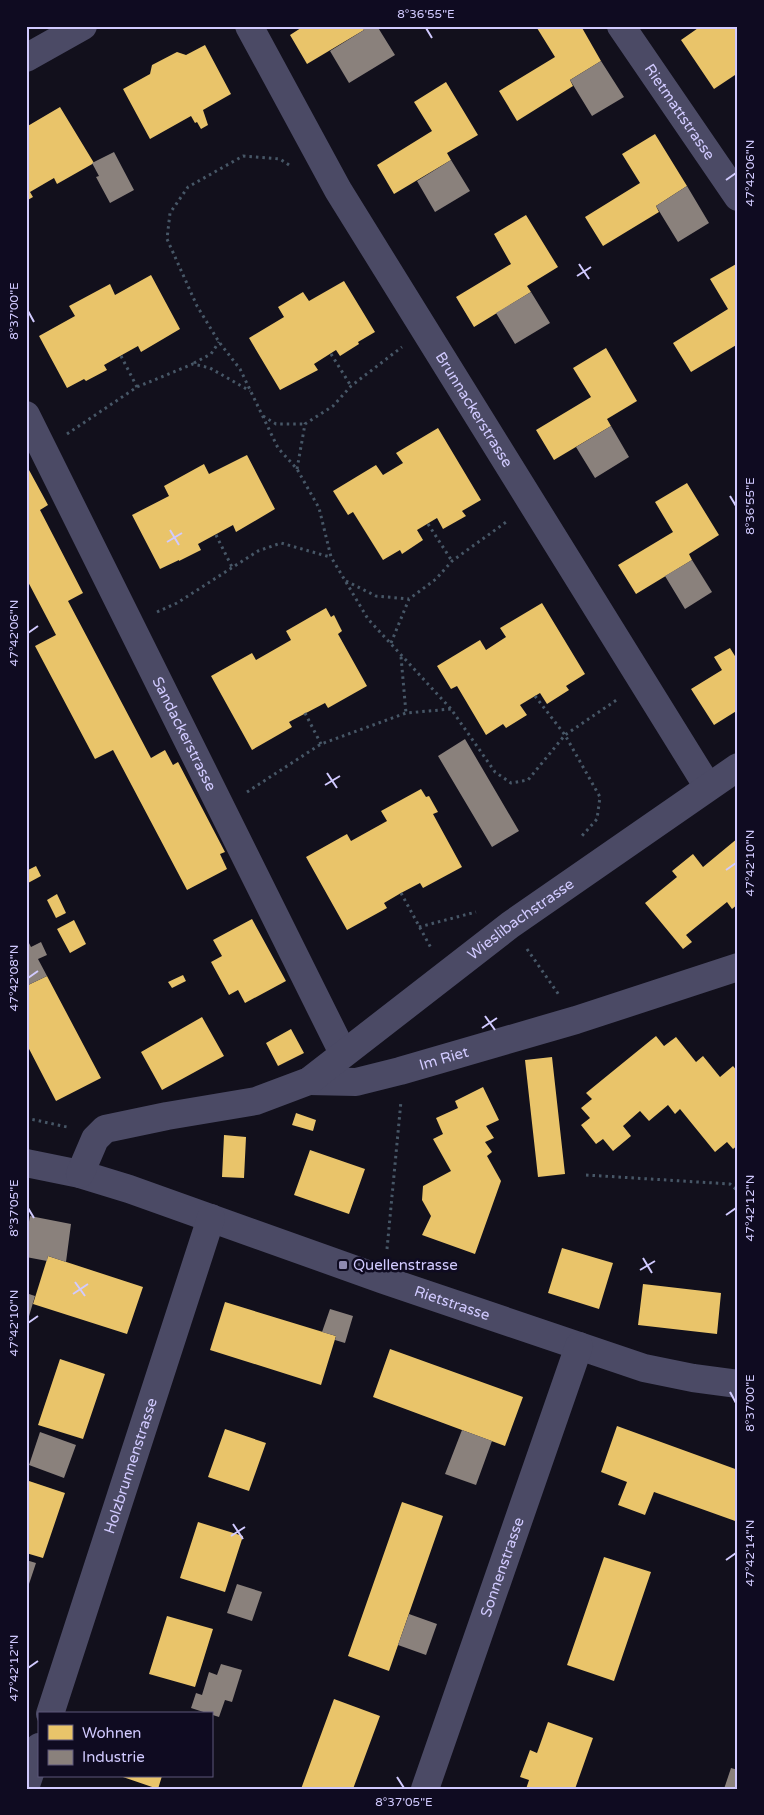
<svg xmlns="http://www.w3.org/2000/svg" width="764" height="1815" font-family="'Varela Round',sans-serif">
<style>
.homes{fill:#e9c46a}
.industry{fill:#8a817c}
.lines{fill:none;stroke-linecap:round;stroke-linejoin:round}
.path{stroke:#475767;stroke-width:3;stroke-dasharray:2.5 4;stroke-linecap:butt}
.minor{stroke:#4b4a65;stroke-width:28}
.ticks{fill:none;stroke:#d1caff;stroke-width:2}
.poi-dot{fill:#8e89b0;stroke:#0f0b21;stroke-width:2}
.labels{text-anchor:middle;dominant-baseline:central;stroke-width:5;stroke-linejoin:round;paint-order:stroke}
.street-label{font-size:15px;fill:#d1caff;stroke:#0f0b21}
.poi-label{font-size:15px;fill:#d1caff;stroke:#0f0b21;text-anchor:start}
.neatline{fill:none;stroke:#d1caff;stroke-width:2}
.ticks-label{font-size:12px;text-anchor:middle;fill:#d1caff}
</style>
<rect width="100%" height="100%" fill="#12101c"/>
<path class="homes" d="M 304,26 L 362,26 L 364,30 L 307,64 L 290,35 Z
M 540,26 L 581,26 L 601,61 L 570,80 L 573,86 L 517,121 L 499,91 L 555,57 L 537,28 Z
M 701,26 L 738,26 L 738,73 L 714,89 L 681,40 Z
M 205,45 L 231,94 L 203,110 L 208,125 L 201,129 L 197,122 L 195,123 L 191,116 L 150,139 L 123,89 L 150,74 L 152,65 L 177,52 L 186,55 Z
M 446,82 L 478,135 L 447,153 L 451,160 L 394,194 L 377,165 L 432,131 L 414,102 Z
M 60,107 L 94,163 L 57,184 L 54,178 L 30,192 L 33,197 L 26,201 L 26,127 Z
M 655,134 L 687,186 L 656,206 L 659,212 L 603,246 L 585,217 L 640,183 L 622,154 Z
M 526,215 L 558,267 L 527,286 L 531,292 L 474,327 L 456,297 L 511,264 L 494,234 Z
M 738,263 L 738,344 L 691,372 L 673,343 L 728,309 L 710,279 Z
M 151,275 L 180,329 L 141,352 L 138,346 L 104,365 L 107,370 L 86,381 L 84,379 L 67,388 L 39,336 L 75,316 L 69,306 L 110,284 L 115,295 Z
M 344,281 L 375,332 L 358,342 L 359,344 L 340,356 L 336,350 L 314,364 L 318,370 L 280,390 L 249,338 L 284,317 L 278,307 L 303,292 L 309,301 Z
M 606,348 L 637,401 L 607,419 L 611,426 L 554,460 L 536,430 L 591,397 L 573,368 Z
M 438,428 L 481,500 L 462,511 L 466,516 L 443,529 L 437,518 L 417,530 L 423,540 L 402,554 L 400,550 L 383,560 L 353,512 L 348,515 L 333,491 L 376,465 L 383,475 L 403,463 L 396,453 Z
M 247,455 L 275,509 L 236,532 L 233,525 L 198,544 L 201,550 L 179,561 L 179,560 L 160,569 L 132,515 L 169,496 L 164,486 L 204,464 L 209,474 Z
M 29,470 L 48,505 L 40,510 L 83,593 L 68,601 L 151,758 L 165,750 L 173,765 L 178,762 L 225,852 L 220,854 L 227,869 L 187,890 L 113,750 L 95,759 L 35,646 L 56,635 L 26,578 L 26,471 Z
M 687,483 L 719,535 L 689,554 L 692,560 L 636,594 L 618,565 L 673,532 L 655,502 Z
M 542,603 L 585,674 L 566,686 L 569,690 L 547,704 L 540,693 L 520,705 L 527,715 L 506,728 L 503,724 L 486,735 L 457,686 L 451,689 L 437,666 L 480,640 L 486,650 L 506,637 L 500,628 Z
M 326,608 L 331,617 L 334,615 L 342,631 L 338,634 L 367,686 L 328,708 L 325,703 L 289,722 L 292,727 L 252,750 L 211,676 L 252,653 L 256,660 L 291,640 L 286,631 Z
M 730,648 L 738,661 L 738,710 L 714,725 L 691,689 L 722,670 L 714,657 Z
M 421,789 L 426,797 L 429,796 L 438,812 L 433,814 L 462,867 L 423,888 L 420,883 L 401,893 L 384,903 L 387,908 L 347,930 L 306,857 L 347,834 L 351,841 L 387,821 L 381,811 Z
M 738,838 L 738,904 L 732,909 L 727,902 L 686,935 L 692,942 L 683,949 L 645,903 L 677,877 L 672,871 L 693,854 L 703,867 Z
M 36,866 L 41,876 L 28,883 L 26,871 Z
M 57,894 L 66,913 L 56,918 L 47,900 Z
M 252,919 L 286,981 L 245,1003 L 238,990 L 229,995 L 211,962 L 222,956 L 213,940 Z
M 74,920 L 86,944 L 70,953 L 57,929 Z
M 183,975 L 186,981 L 172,988 L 168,982 Z
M 47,976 L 101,1078 L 56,1101 L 26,1043 L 26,986 Z
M 202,1017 L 224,1056 L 162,1090 L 141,1052 Z
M 291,1029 L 304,1053 L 278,1066 L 266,1043 Z
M 656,1036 L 664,1046 L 676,1037 L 696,1062 L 703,1056 L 720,1077 L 733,1066 L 738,1072 L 738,1145 L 733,1149 L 727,1142 L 715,1152 L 680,1109 L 675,1114 L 668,1105 L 649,1121 L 640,1111 L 623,1126 L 631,1136 L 613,1151 L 603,1139 L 596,1144 L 581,1125 L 590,1118 L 581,1108 L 592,1099 L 586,1093 Z
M 552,1057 L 565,1174 L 538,1177 L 525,1060 Z
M 483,1087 L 499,1120 L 486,1126 L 494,1138 L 485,1142 L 492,1152 L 487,1156 L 501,1181 L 475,1254 L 422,1235 L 431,1216 L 422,1200 L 423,1186 L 451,1171 L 433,1139 L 443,1134 L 436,1118 L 458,1108 L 455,1101 Z
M 296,1113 L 316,1120 L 313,1131 L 292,1125 Z
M 224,1135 L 246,1137 L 244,1178 L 222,1177 Z
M 310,1150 L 365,1169 L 349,1214 L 294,1195 Z
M 562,1248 L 613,1263 L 599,1309 L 548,1293 Z
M 48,1256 L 143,1287 L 127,1334 L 33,1304 Z
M 643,1284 L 721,1293 L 717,1334 L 638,1325 Z
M 225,1302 L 336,1336 L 321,1385 L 210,1350 Z
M 390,1349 L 523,1397 L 505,1446 L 373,1397 Z
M 60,1359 L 105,1374 L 83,1439 L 38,1425 Z
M 617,1426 L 738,1470 L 738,1522 L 654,1492 L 645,1515 L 618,1505 L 627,1482 L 601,1472 Z
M 225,1429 L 266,1443 L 249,1491 L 208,1477 Z
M 26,1480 L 65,1493 L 43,1558 L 26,1553 Z
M 402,1502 L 443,1516 L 389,1671 L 348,1656 Z
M 198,1522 L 243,1536 L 225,1592 L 180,1578 Z
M 604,1557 L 651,1572 L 614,1681 L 567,1665 Z
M 167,1616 L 213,1629 L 195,1687 L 149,1674 Z
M 334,1699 L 380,1716 L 353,1789 L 301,1789 Z
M 548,1722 L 593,1738 L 575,1789 L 526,1789 L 529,1780 L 520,1777 L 530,1750 L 537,1753 Z
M 120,1776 L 162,1776 L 158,1789 Z"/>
<path class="industry" d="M 362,26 L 377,26 L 395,55 L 349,83 L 330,51 L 364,30 Z
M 601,61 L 624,97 L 592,116 L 570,80 Z
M 114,152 L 134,190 L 110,203 L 96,177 L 99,176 L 92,163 Z
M 451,160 L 470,191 L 435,212 L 417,181 Z
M 687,186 L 709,223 L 678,242 L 656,206 Z
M 531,292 L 550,323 L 515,344 L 496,313 Z
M 611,426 L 629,457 L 595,478 L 576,447 Z
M 692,560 L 712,592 L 685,609 L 665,576 Z
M 465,739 L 519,831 L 492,847 L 438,756 Z
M 26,937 L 31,947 L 41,942 L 47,955 L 38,959 L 47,976 L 26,986 Z
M 30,1216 L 71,1224 L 66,1262 L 48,1256 L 47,1261 L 26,1257 L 26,1239 Z
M 26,1293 L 35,1296 L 27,1323 L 26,1323 Z
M 330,1309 L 353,1316 L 345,1343 L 335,1340 L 336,1336 L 322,1332 Z
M 462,1430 L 492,1441 L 476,1485 L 445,1474 Z
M 40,1432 L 76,1445 L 64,1478 L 29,1465 Z
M 26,1560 L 36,1563 L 27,1590 L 26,1589 Z
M 237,1584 L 262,1592 L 252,1621 L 227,1613 Z
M 409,1614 L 437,1624 L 426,1655 L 398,1645 Z
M 221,1664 L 242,1670 L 232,1702 L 225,1700 L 219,1717 L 191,1708 L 196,1693 L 202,1695 L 209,1672 L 217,1675 Z
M 731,1768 L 738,1770 L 738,1789 L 724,1789 Z"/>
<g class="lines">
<path class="path" d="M 289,165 L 280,159 L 243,156 L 188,187 L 170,213 L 167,239 L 197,306 L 219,342 L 240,369 L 278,448 L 297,469 L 319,508 L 331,557 L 368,619 L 451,709 L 495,772 L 511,783 L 528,780 L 565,735 L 618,699
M 331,354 L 351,386
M 121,356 L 137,387
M 194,363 L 211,354 L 219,342
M 263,416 L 276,424 L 305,424
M 67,434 L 137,387 L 193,364 L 210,368 L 250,391
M 297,469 L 305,424 L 333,406 L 351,386 L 402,347
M 428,524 L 452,561
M 216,535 L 232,567
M 346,581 L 376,596 L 409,599
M 157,612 L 177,603 L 258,551 L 281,543 L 330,557
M 391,643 L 409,599 L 436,579 L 452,561 L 509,520
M 401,657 L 406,713
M 535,696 L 565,735 L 600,797 L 597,819 L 581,837
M 305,713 L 321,744
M 247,792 L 321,744 L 406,713 L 451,709
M 401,893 L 431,948
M 419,927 L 476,912
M 527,949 L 559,995
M 26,1118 L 67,1127
M 586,1175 L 730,1184 L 738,1191
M 387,1249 L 401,1101"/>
<g class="minor">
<path id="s1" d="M 249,26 L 338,190 L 708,787"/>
<path id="s2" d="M 621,26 L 738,197"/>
<path d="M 26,58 L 83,26"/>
<path id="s3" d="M 26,415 L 343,1053"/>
<path id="s4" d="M 309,1081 L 356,1082 L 400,1071 L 576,1020 L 738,967"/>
<path id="s5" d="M 26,1163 L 80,1174 L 129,1189 L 384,1280 L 644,1368 L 693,1378 L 738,1384"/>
<path id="s6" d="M 80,1174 L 95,1139 L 105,1129 L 167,1116 L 256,1101 L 309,1081 L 510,925 L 738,767"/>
<path id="s7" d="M 50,1714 L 211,1218"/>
<path d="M 26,1785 L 39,1747"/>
<path id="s8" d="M 425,1789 L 579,1346"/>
</g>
</g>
<path class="ticks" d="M 426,28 L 432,38M 726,180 L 736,173M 579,264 L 589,279M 577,276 L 591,267M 28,311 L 34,322M 730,496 L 736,506M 170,530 L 179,545M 167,542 L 182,533M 28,633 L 38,626M 327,773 L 337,788M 325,785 L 340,776M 726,870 L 736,863M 28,978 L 38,971M 485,1016 L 495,1030M 482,1028 L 497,1018M 28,1208 L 34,1218M 726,1215 L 736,1208M 643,1258 L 652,1273M 640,1270 L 655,1261M 75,1282 L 85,1296M 73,1294 L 88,1284M 28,1323 L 38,1316M 730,1392 L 736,1403M 233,1524 L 243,1539M 231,1536 L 245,1527M 726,1560 L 736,1553M 28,1668 L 38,1661M 397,1777 L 404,1788"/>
<rect class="poi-dot" x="338" y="1260" width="10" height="10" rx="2.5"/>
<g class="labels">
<g class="street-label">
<text stroke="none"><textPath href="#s2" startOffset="104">Rietmattstrasse</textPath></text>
<text stroke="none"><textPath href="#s1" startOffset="445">Brunnackerstrasse</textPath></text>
<text stroke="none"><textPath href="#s3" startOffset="356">Sandackerstrasse</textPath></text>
<text stroke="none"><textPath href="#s6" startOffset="529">Wieslibachstrasse</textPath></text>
<text stroke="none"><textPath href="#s4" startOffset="138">Im Riet</textPath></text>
<text stroke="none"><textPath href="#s5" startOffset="449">Rietstrasse</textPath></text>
<text stroke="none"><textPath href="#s7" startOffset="261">Holzbrunnenstrasse</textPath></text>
<text stroke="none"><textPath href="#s8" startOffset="235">Sonnenstrasse</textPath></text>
</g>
<g class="poi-label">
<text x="353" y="1265">Quellenstrasse</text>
</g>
</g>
<rect width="764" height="1815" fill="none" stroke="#0f0b21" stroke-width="55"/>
<rect x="38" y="1712" width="175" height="65" fill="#0f0b21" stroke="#5d577a"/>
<rect x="48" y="1725" width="25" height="15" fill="#e9c46a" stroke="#5d577a"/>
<text x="82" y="1738" font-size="15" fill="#d1caff">Wohnen</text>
<rect x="48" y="1750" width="25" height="15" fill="#8a817c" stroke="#5d577a"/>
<text x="82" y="1762" font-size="15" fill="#d1caff">Industrie</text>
<rect x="28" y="28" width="708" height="1760" class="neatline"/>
<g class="ticks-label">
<text x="426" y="18">8°36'55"E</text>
<text transform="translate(750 173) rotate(-90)" y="4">47°42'06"N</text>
<text transform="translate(14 311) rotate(-90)" y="4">8°37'00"E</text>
<text transform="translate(750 506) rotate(-90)" y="4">8°36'55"E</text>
<text transform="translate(14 633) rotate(-90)" y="4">47°42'06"N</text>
<text transform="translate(750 863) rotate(-90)" y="4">47°42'10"N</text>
<text transform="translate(14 978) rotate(-90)" y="4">47°42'08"N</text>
<text transform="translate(14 1208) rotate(-90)" y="4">8°37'05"E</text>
<text transform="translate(750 1208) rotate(-90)" y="4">47°42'12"N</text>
<text transform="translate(14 1323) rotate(-90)" y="4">47°42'10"N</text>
<text transform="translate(750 1403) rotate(-90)" y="4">8°37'00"E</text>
<text transform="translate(750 1553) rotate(-90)" y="4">47°42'14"N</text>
<text transform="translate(14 1668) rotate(-90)" y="4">47°42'12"N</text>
<text x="404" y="1806">8°37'05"E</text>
</g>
</svg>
